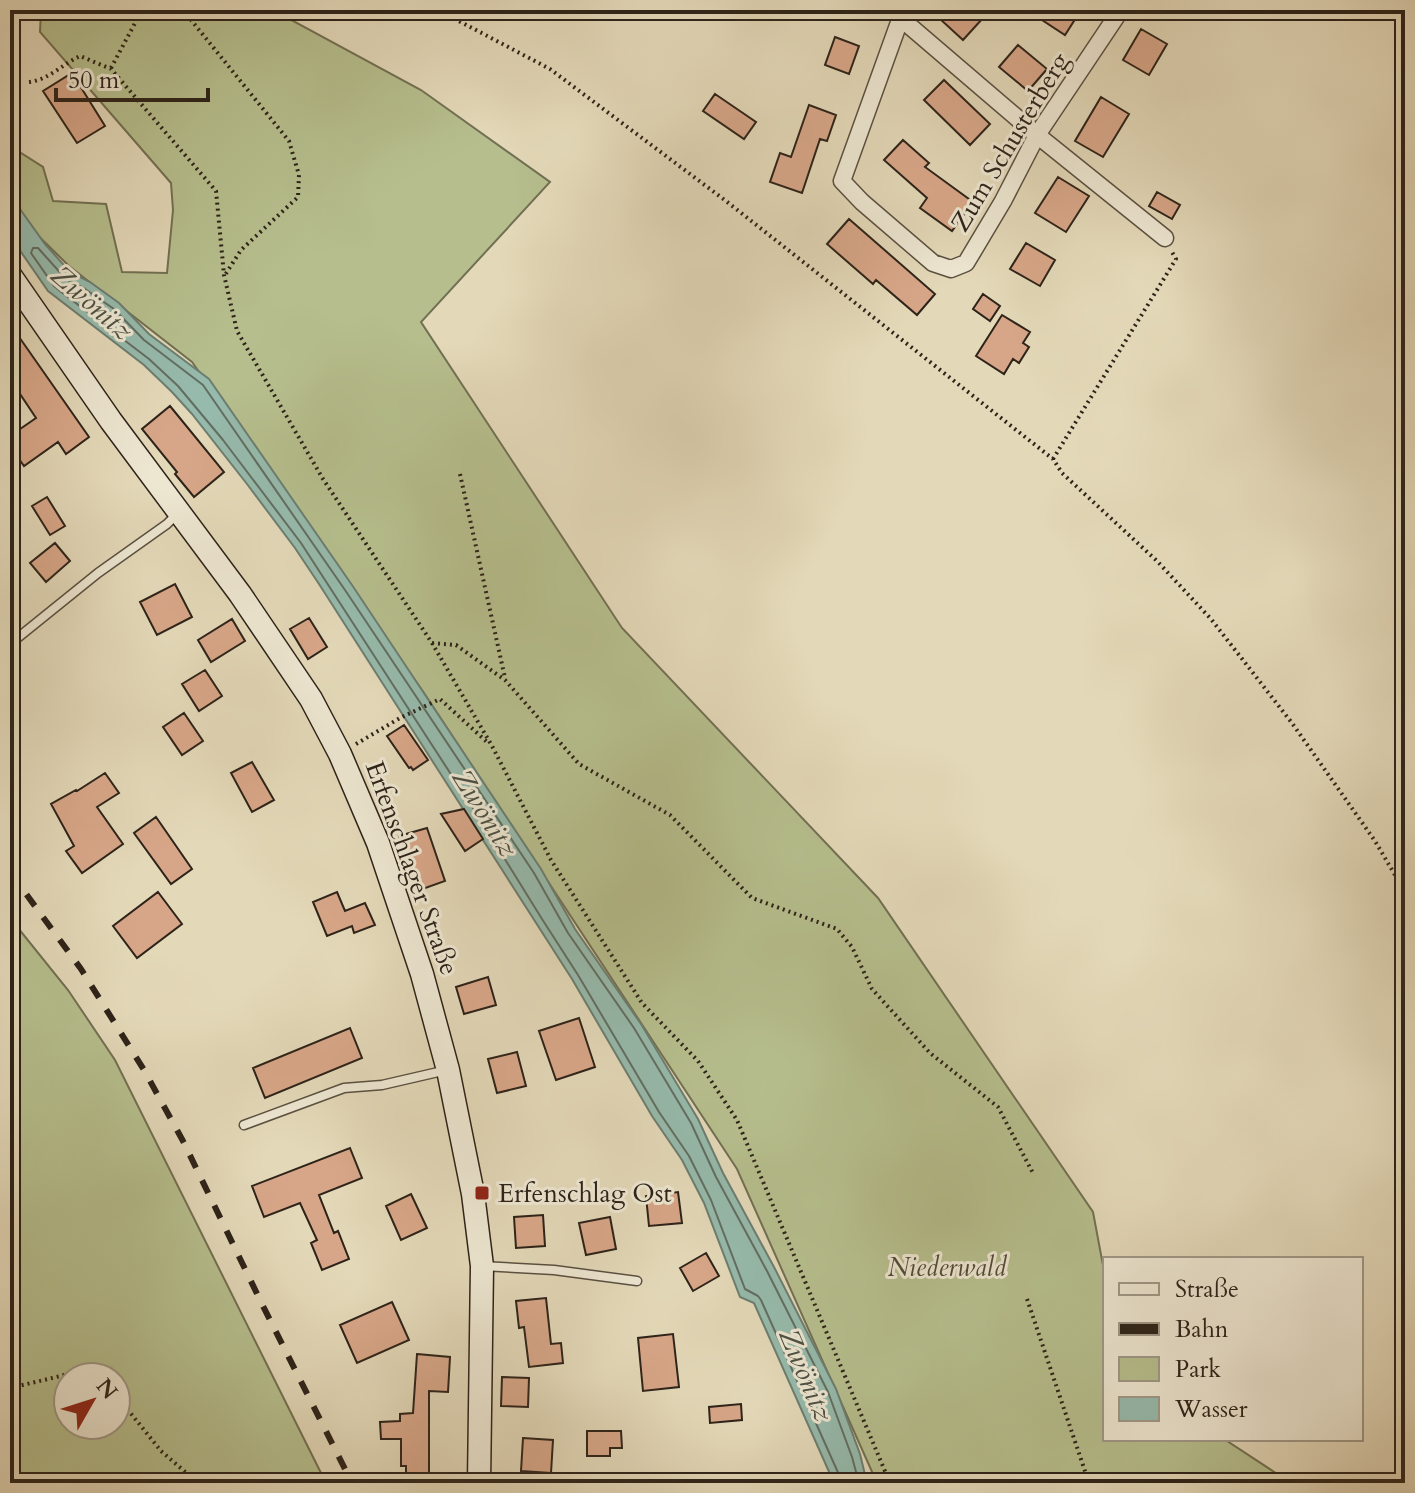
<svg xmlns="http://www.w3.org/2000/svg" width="1415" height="1493" font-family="Cardo,serif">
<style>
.green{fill:#b6be8d;stroke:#727053;stroke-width:2;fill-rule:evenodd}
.water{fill:#96baac;stroke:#6c7e71;stroke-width:2}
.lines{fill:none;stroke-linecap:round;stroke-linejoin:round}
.shore{stroke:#626e62;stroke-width:2}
.building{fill:#d7a688;stroke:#2d2319;stroke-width:2}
.lane-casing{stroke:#5a5041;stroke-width:11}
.street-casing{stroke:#5a5041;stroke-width:19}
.secondary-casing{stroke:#2d2319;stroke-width:25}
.path{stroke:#2d2319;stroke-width:4;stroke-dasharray:2 4;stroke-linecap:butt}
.lane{stroke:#ede6d1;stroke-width:8}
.street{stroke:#ede6d1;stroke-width:16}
.secondary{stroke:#ede6d1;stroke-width:22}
.rail{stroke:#2d2319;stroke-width:6;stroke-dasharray:14 14;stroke-linecap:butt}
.poi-dot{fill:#8f2418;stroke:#ede6d1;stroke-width:3}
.labels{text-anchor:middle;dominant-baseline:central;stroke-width:6;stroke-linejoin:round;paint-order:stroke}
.street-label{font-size:26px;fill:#2d2319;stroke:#ede6d1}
.poi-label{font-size:26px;fill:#2d2319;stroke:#ede6d1;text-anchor:start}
.park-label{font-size:26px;font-style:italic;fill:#4f4a36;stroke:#ede6d1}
.water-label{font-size:28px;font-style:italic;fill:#4c5045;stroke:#ede6d1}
</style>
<rect width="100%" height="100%" fill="#e3d8b8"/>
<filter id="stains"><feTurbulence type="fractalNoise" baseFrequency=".0025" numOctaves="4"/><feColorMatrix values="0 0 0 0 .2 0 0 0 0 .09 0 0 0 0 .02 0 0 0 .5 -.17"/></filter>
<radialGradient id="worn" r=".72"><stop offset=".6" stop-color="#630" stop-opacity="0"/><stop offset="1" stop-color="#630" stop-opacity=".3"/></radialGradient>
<path class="green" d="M 41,10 L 273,10 L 421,90 L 550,182 L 421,322 L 622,628 L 878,898 L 1093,1212 L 1105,1276 L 1105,1439 L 1224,1439 L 1291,1483 L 877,1483 L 737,1169 L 424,693 L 192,362 L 69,266 L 14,212 L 10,205 L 10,146 L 43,167 L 53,201 L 106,204 L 122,272 L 167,273 L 173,210 L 171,183 L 40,32 Z
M 10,918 L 68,990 L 115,1060 L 326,1483 L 10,1483 ZM 116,1377 L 116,1425 L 68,1425 L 68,1377 Z"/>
<path class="water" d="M 10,195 L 45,244 L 70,272 L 90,282 L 119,303 L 149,334 L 209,379 L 352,585 L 541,869 L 575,929 L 641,1024 L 698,1119 L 723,1173 L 774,1267 L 836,1389 L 860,1454 L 867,1483 L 834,1483 L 754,1303 L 740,1297 L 704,1203 L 682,1160 L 652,1116 L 572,979 L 319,584 L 295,548 L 247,484 L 192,414 L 172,392 L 144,365 L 48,291 L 10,236 Z"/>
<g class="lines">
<path class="shore" d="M 841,1483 L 840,1477 L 761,1300 L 758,1296 L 745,1289 L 711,1200 L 689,1156 L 659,1112 L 578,975 L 542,919 L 480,819 L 301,543 L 223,440 L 178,386 L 149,359 L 60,291 L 54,286 L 31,253 L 33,248 L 38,248 L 65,278 L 85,289 L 114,309 L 144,340 L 203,385 L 345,590 L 534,873 L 568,933 L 634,1028 L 691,1123 L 716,1177 L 767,1271 L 828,1392 L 852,1457 L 859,1483"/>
</g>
<path class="building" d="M 947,10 L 974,10 L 983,18 L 963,40 L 940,19 Z
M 1049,10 L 1081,10 L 1065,35 L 1042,20 Z
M 1141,29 L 1167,44 L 1149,75 L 1123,60 Z
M 835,37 L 859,46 L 849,74 L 825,65 Z
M 1018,45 L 1047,69 L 1028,91 L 999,67 Z
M 72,73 L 105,126 L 77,143 L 43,91 Z
M 944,80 L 990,124 L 970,145 L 924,100 Z
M 715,94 L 756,122 L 744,139 L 703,111 Z
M 1101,97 L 1129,114 L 1103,157 L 1075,141 Z
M 809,105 L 836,115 L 827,141 L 820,139 L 802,193 L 770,182 L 780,153 L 791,157 Z
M 903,140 L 929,163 L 925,167 L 973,202 L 952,231 L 920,208 L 927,198 L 884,160 Z
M 1058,177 L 1089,196 L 1066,232 L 1035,213 Z
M 1157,192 L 1180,205 L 1172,219 L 1149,206 Z
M 849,219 L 935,294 L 917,315 L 876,280 L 873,284 L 827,244 Z
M 1026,243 L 1055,260 L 1040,286 L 1010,269 Z
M 983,294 L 1000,306 L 990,321 L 973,309 Z
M 1002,315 L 1030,332 L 1023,343 L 1029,347 L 1019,363 L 1013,359 L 1004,374 L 976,356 Z
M 10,324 L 89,437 L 66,454 L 58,442 L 24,466 L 10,446 L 10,436 L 36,418 L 18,391 L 10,397 Z
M 170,406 L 224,472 L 194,497 L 175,474 L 177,472 L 142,429 Z
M 47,497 L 65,526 L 50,535 L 32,506 Z
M 55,543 L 70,561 L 46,582 L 30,563 Z
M 175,584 L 192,617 L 157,635 L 140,602 Z
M 309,618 L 327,647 L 308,659 L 290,629 Z
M 232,619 L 245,641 L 211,662 L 198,640 Z
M 205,670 L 222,696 L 199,711 L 182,684 Z
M 184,713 L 203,741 L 182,755 L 163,727 Z
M 404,725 L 428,760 L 413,770 L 411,767 L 409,768 L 387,736 Z
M 252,762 L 274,800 L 252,812 L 231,773 Z
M 105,773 L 119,793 L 97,807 L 123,844 L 82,873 L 66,851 L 74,846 L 51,804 L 76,790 L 77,791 Z
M 464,809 L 483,839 L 465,851 L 441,814 Z
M 156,817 L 192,869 L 171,884 L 134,833 Z
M 427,828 L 445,881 L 417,891 L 399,836 Z
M 158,892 L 182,924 L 137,958 L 113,926 Z
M 337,892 L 345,911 L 365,903 L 375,925 L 354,933 L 352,926 L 327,936 L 313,902 Z
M 488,977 L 496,1005 L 464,1014 L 456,987 Z
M 579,1018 L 595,1067 L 556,1080 L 539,1031 Z
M 350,1028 L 362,1058 L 265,1098 L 253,1068 Z
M 517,1052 L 526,1086 L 497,1093 L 488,1059 Z
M 350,1148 L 362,1178 L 319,1195 L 334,1233 L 338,1231 L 349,1259 L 322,1270 L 311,1243 L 317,1240 L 300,1203 L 264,1217 L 252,1186 Z
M 678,1192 L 682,1223 L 649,1226 L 646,1196 Z
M 411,1194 L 427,1228 L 401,1240 L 386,1206 Z
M 543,1215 L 545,1246 L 516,1248 L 514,1217 Z
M 610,1217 L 616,1249 L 586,1255 L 579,1223 Z
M 706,1253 L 719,1276 L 693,1291 L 680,1268 Z
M 546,1298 L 551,1344 L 561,1343 L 563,1363 L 529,1367 L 524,1327 L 519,1328 L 516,1301 Z
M 392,1302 L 409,1340 L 357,1363 L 340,1325 Z
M 673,1334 L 679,1387 L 643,1391 L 638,1338 Z
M 417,1354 L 450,1357 L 448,1392 L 429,1391 L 429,1483 L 406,1483 L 406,1466 L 401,1466 L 401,1439 L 381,1439 L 380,1422 L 400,1421 L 400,1414 L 413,1413 Z
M 502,1377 L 529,1378 L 528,1407 L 501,1406 Z
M 741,1404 L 742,1420 L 710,1423 L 709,1407 Z
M 587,1431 L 621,1431 L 622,1448 L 610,1448 L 610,1456 L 587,1456 Z
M 523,1438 L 553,1440 L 551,1473 L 521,1471 Z"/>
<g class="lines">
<defs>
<path id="lane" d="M 10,644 L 98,573 L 167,524 L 178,513
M 244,1125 L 344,1088 L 382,1085 L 447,1070
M 482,1266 L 554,1270 L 637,1281"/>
<path id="street" d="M 891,10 L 1037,135 L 1165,238
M 548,11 L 549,10
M 901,17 L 842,181 L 862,202 L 933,263 L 951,269 L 966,263 L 1003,201 L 1037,135 L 1118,14 L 1119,10"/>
<path id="secondary" d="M 10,275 L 111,421 L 240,594 L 311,699 L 340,754 L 378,843 L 422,974 L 448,1070 L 473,1194 L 482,1266 L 479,1483"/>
</defs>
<use href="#lane" class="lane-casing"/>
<use href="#street" class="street-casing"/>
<use href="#secondary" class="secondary-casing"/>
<path class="path" d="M 183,10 L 289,141 L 299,175 L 298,197 L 241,250 L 225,275
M 438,10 L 550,69 L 726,201 L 1053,459 L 1062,473 L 1157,561 L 1211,619 L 1292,723 L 1375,841 L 1405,892
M 111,68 L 142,10
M 29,82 C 48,80 63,64 80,56 L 111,69 L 216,191 L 224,275 L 237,331 L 323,479 L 432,643 L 492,746 L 551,860 L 642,1003 L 698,1061 L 737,1120 L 890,1483
M 1053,459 L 1176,259 L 1172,252
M 460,474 L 505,678
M 432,643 L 456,645 L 505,680 L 579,764 L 670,815 L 752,898 L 837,929 L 852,947 L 872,989 L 930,1053 L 998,1107 L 1034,1175
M 356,744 L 400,718 L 440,699 L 487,742
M 1027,1299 L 1089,1483
M 10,1388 L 69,1374 L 94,1377
M 116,1395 L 161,1451 L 198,1483"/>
<use href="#lane" class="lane"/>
<use href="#street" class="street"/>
<use href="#secondary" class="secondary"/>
<path class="rail" d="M 10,872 L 81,969 L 144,1070 L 183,1141 L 262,1304 L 352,1483"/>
</g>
<rect class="poi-dot" x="474" y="1185" width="16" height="16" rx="4"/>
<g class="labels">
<g class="street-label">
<text transform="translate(1010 142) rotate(-59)">Zum Schusterberg</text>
<text transform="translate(412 868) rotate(70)">Erfenschlager Straße</text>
</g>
<g class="poi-label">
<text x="498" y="1193">Erfenschlag Ost</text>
</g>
<g class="park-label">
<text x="947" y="1267">Niederwald</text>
</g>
<g class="water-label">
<text transform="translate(92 303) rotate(41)">Zwönitz</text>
<text transform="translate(485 813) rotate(58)">Zwönitz</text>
<text transform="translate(806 1375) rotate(67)">Zwönitz</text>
</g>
</g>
<rect width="1415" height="1493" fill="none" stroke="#e3d8b8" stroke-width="40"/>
<rect x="12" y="12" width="1391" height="1469" fill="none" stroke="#2d2319" stroke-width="4"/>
<rect x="20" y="20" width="1375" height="1453" fill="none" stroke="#2d2319" stroke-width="2"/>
<rect x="1103" y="1257" width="260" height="184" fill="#ede6d1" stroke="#a09887" stroke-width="2"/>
<rect x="1119" y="1283" width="40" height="12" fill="#ede6d1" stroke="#a09887" stroke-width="2"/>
<text x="1175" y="1297" font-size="24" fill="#2d2319">Straße</text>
<rect x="1119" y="1323" width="40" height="12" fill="#2d2319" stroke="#a09887" stroke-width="2"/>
<text x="1175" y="1337" font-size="24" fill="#2d2319">Bahn</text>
<rect x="1119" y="1357" width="40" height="24" fill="#b6be8d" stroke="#a09887" stroke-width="2"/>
<text x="1175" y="1377" font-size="24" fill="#2d2319">Park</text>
<rect x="1119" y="1397" width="40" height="24" fill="#96baac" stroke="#a09887" stroke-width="2"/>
<text x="1175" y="1417" font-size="24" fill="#2d2319">Wasser</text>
<g transform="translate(92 1401) rotate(51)"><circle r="38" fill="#ede6d1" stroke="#a09887" stroke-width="2"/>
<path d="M0-6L14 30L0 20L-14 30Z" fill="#8f2418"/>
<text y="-12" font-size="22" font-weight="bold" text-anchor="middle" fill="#2d2319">N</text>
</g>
<path d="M56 88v12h152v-12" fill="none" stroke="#2d2319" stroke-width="4"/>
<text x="68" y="88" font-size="24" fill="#2d2319" stroke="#ede6d1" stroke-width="6" paint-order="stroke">50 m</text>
<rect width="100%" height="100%" filter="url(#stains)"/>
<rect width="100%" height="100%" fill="url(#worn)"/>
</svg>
